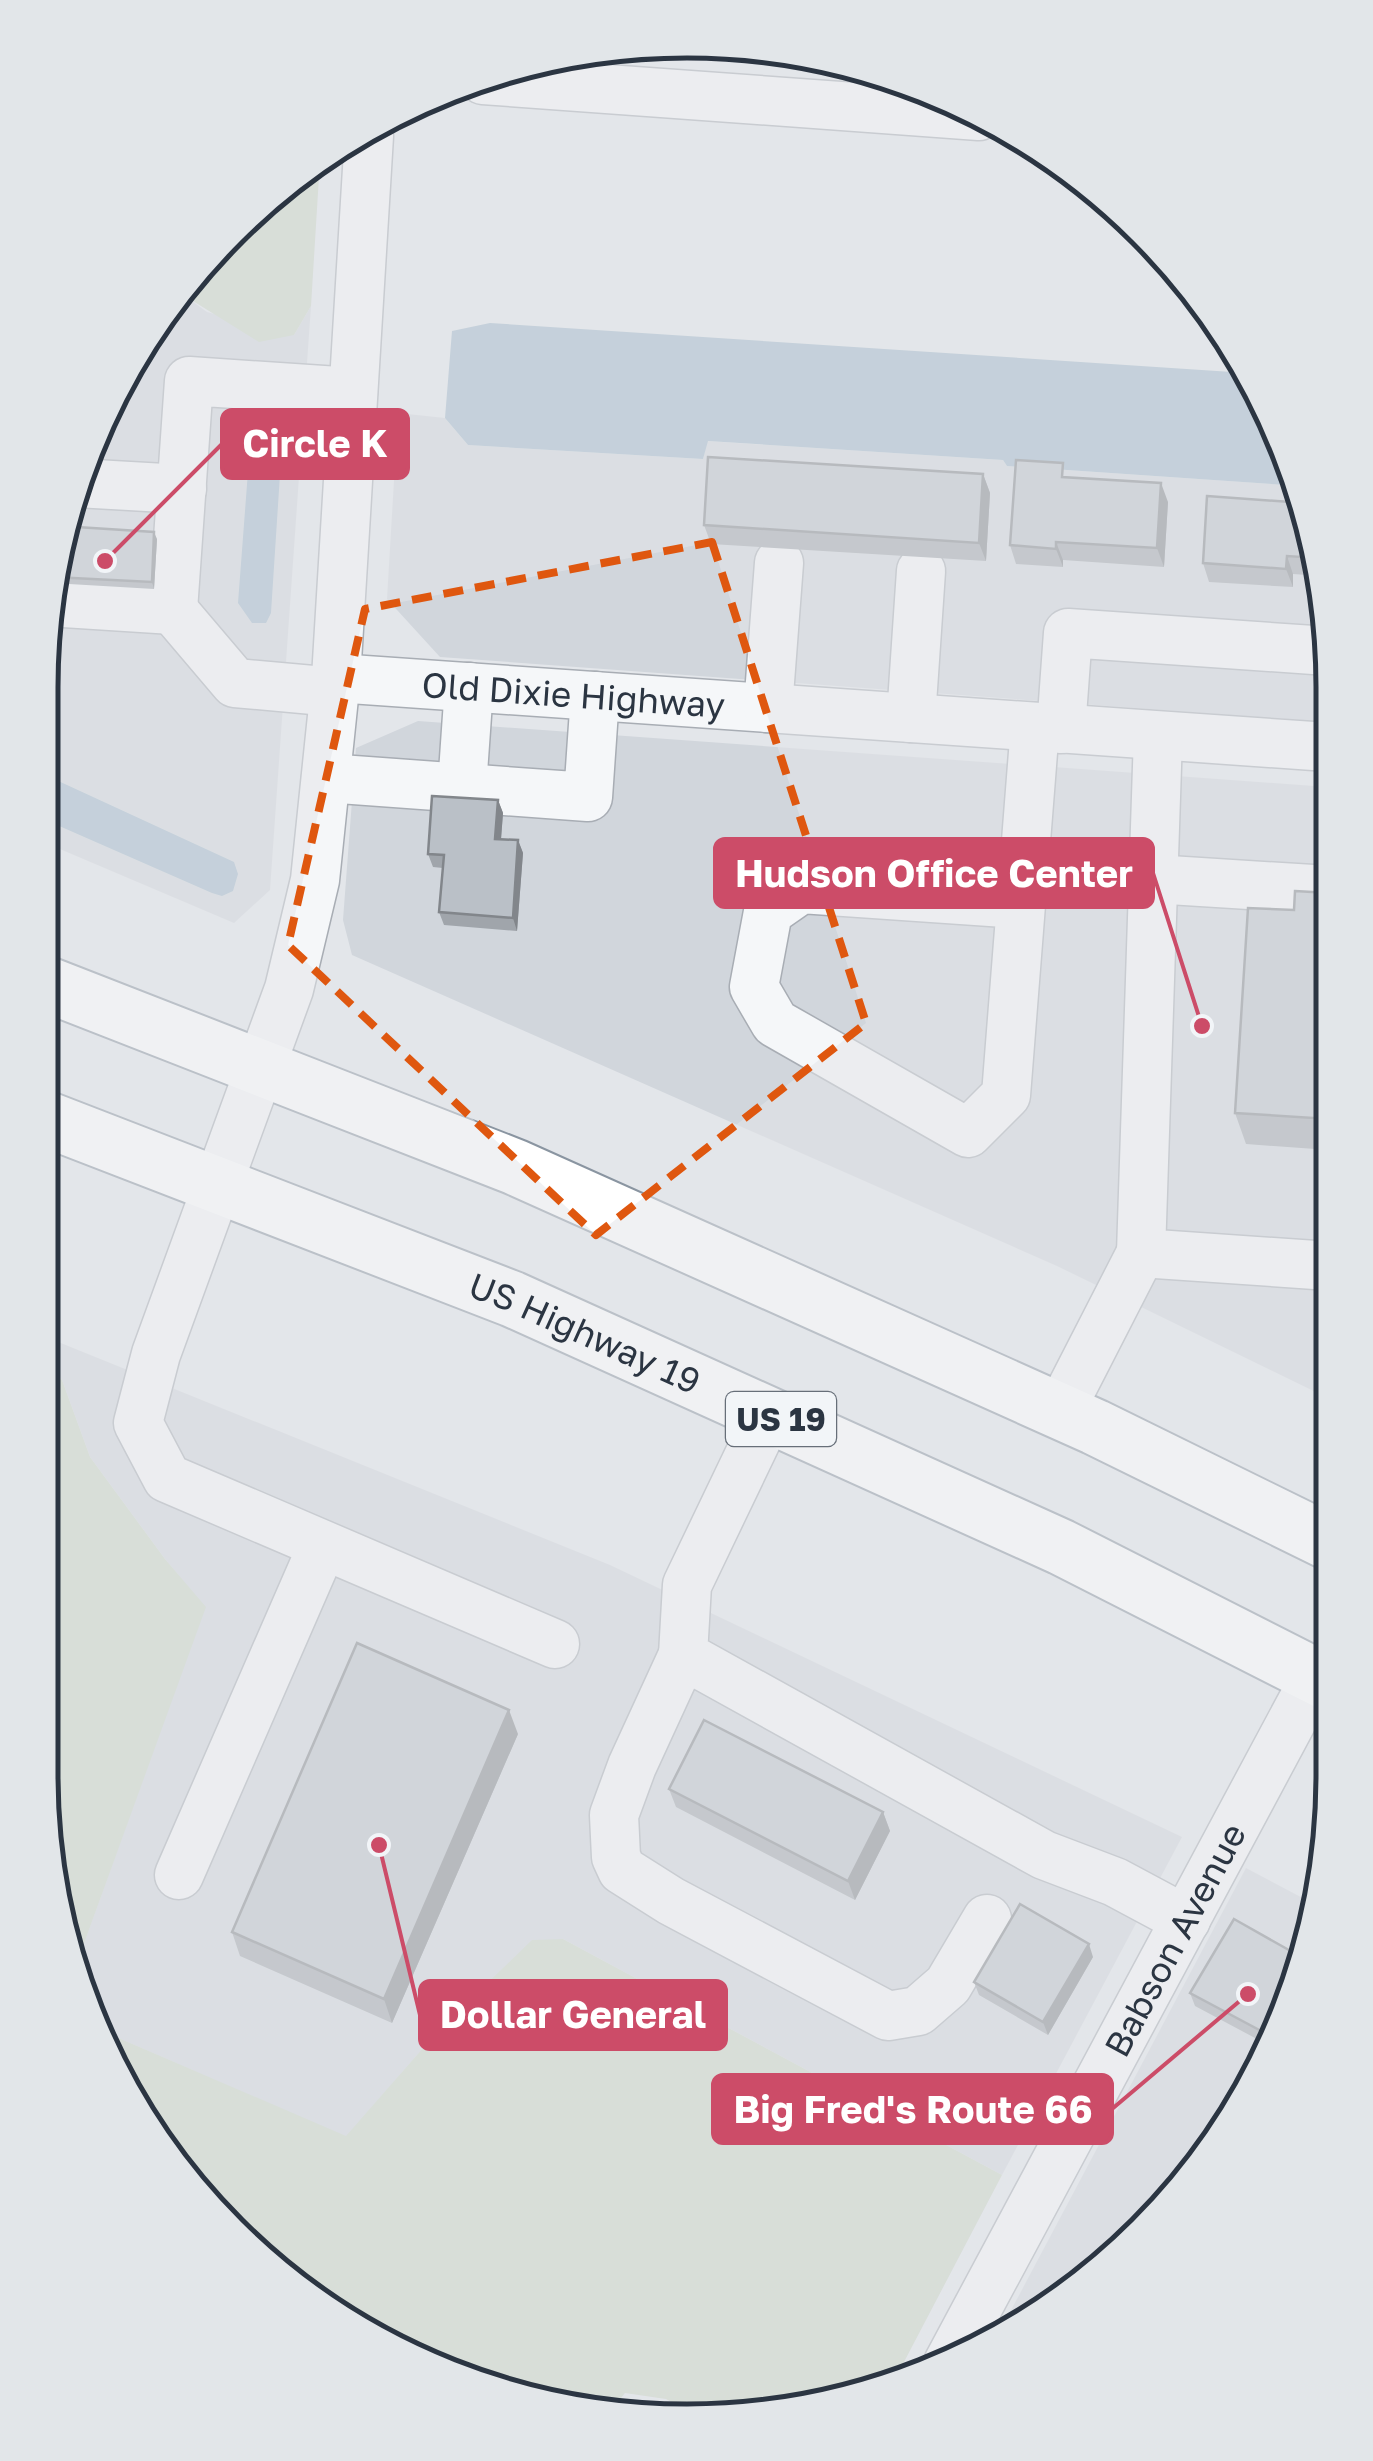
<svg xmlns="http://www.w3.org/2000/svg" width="1373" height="2461" font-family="'Golos Text',sans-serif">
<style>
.built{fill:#d1d6dc}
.green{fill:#c9d4c4}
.water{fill:#9fb7c9}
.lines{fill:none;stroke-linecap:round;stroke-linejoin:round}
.minor-casing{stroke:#a8adb4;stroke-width:51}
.highway-casing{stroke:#8a95a1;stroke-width:59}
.minor{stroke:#f5f7f9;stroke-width:48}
.highway{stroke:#fff;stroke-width:55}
.wall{fill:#a0a5ab}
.shaded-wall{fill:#82868b}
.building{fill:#bac0c7;stroke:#82868b;stroke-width:2.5}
.marked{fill:none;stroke:#df570f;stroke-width:8;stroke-dasharray:20 12;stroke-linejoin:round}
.labels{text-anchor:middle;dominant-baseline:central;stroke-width:8;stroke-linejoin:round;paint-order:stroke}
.shield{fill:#f2f5f8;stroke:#676f79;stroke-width:2.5}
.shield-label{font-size:32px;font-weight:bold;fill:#2b3542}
.street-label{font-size:35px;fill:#2b3542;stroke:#f2f5f8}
.rim{fill:none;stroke:#2b3542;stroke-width:5}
.leader{fill:none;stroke:#cc4c68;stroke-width:4}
.callout-dot{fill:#cc4c68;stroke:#f2f5f8;stroke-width:4}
.callout{fill:#cc4c68;stroke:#cc4c68;stroke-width:4}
.callout-label{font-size:38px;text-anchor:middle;font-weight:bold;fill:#fff}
</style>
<rect width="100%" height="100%" fill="#e3e6ea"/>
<path class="built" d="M 185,296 L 207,312 L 294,335 L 311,306 L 270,890 L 234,923 L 41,841 L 41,645 L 62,519 L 127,363 Z
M 398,413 L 445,418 L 468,445 L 703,459 L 707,441 L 1003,460 L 1007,466 L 1300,486 L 1328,603 L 1328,722 L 440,657 L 387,599 Z
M 418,721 L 1328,787 L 1330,1399 L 1057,1266 L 352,955 L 343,920 L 356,748 Z
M 41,1335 L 610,1565 L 1182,1837 L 1002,2175 L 563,1939 L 438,2031 L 346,2137 L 100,2030 L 73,1974 L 205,1607 L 165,1559 L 90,1457 L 62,1380 L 41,1359 Z
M 1246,1868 L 1314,1904 L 1299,1982 L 1246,2098 L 1112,2261 L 1000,2331 Z"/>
<path class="green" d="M 320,160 L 311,306 L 294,335 L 259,342 L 185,296 L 293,173 Z
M 40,1359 L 62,1380 L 90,1457 L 165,1559 L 206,1607 L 73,1974 L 40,1774 Z
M 563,1939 L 1002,2175 L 894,2381 L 728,2420 L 700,2417 L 666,2399 L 625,2393 L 613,2408 L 519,2399 L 327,2312 L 173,2168 L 100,2030 L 346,2136 L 438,2031 L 532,1940 Z"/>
<path class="water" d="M 490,323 L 1247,373 L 1300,486 L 1007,466 L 1003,460 L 708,441 L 703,459 L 468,445 L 445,418 L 452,331 Z
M 261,440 C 273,441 278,446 281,459 L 271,613 L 266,623 L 252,623 L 238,603 L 250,445 Z
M 41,773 L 234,862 L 238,874 L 233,891 L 222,896 L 212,893 L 41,818 Z"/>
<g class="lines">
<defs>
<g id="minor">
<path d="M 483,80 L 979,116"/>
<path d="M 369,136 L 336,678 L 315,880 L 289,989 L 156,1354 L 138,1423 L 167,1478 L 555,1644"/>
<path d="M 77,483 L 182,489"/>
<path d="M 48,602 L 173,610 L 189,381 L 353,392"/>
<path d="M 173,610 L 235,683 L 335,692"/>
<path id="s1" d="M 336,678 L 1328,747"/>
<path d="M 768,708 L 779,563"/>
<path d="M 911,718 L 921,571"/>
<path d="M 1061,729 L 1068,633 L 1328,651"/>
<path d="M 1158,736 L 1141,1253 L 1330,1266"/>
<path d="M 326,778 L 588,797 L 595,696"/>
<path d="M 462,787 L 469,687"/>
<path d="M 1153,879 L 1329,890"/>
<path d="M 1020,904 L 801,889 L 768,912 L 754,987 L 775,1023 L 968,1133 L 1006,1095 L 1035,727"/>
<path d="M 1060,1411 L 1141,1253"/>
<path d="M 769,1414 L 687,1585 L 683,1655 L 1044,1855 L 1115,1882 L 1186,1920"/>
<path d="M 683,1655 L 632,1766 L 614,1815 L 616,1857 L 622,1870 L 671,1901 L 888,2016 L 918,2011 L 948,1985 L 987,1919"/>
<path d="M 179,1875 L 322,1547"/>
<path id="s2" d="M 948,2363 L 1316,1676"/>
</g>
<g id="highway">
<path d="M 41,982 L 515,1167 L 1095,1427 L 1331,1543"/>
<path id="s3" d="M 41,1117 L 512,1299 L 1061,1547 L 1331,1684"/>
</g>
</defs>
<use href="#minor" class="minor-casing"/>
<use href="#highway" class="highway-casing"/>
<use href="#minor" class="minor"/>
<use href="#highway" class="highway"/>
</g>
<path class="wall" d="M 983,474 L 990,493 L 986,561 L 711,544 L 704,525 Z
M 1068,477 L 1168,502 L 1164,567 L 1063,560 L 1063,567 L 1016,564 L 1010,545 Z
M 1304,503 L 1321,576 L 1293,574 L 1293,587 L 1209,582 L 1203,563 Z
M 61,526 L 157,539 L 154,589 L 52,583 Z
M 498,800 L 503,813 L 501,839 L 518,840 L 523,853 L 517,931 L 444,925 L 439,912 L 443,868 L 433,867 L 428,854 Z
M 1329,893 L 1329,1150 L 1246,1144 L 1235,1113 Z
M 518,1734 L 392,2023 L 240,1956 L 232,1932 Z
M 669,1789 L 883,1812 L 890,1831 L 855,1900 L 676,1807 Z
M 1093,1957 L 1048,2035 L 979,1995 L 974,1982 Z
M 1304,1958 L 1270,2046 L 1195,2006 L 1190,1993 Z"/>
<path class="shaded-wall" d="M 983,474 L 990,493 L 986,561 L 979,543 Z
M 1161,483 L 1168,502 L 1164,567 L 1157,548 Z
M 154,532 L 157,539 L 154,589 L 152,582 Z
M 1056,542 L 1063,560 L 1063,567 L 1056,549 Z
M 1287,556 L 1293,574 L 1293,587 L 1286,569 Z
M 498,800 L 503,813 L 500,852 L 495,839 Z
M 518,840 L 523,853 L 517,931 L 513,918 Z
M 509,1710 L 518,1734 L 392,2023 L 384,1999 Z
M 883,1812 L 890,1831 L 855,1900 L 848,1881 Z
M 1089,1944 L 1093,1957 L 1048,2035 L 1043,2022 Z
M 1303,1958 L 1299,1982 L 1270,2046 L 1265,2033 Z"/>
<path class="building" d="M 708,457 L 983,474 L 979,543 L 704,525 Z
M 1016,460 L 1063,463 L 1062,477 L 1161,483 L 1157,548 L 1056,542 L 1056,549 L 1010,545 Z
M 1207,496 L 1304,503 L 1317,558 L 1287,556 L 1286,569 L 1203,563 Z
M 61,526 L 154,532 L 152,582 L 53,577 Z
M 432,796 L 498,800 L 495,839 L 518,840 L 513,918 L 439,912 L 444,855 L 428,854 Z
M 1295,891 L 1329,893 L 1329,1119 L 1235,1113 L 1248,908 L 1294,910 Z
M 357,1643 L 509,1710 L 384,1999 L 232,1932 Z
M 704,1720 L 883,1812 L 848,1881 L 669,1789 Z
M 1020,1904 L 1089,1944 L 1043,2022 L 974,1982 Z
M 1234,1919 L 1303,1958 L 1265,2033 L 1190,1993 Z"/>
<path d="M0 0H1373V2461H0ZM 712,542 L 866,1023 L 596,1235 L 288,945 L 365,609 Z" fill="#e3e6ea" fill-opacity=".55" fill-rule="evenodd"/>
<path class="marked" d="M 712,542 L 866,1023 L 596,1235 L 288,945 L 365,609 Z"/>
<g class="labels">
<rect class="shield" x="726" y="1392" width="110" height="54" rx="8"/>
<g class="shield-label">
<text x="781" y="1419">US 19</text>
</g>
<g class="street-label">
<text stroke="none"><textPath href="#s1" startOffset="238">Old Dixie Highway</textPath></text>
<text stroke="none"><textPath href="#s3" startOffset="585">US Highway 19</textPath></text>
<text stroke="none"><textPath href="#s2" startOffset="480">Babson Avenue</textPath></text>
</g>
</g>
<path d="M0 0H1373V2461H0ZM687 58H687A629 629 0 0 1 1316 687V1775A629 629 0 0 1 687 2404H687A629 629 0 0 1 58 1775V687A629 629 0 0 1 687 58Z" fill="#e2e6e9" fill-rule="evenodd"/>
<path class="rim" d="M687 58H687A629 629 0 0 1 1316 687V1775A629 629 0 0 1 687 2404H687A629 629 0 0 1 58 1775V687A629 629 0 0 1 687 58Z"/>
<path class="leader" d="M105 561L222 444M1202 1026L1153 873M379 1845L420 2015M1248 1994L1112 2109"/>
<g class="callout-dot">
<circle cx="105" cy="561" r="10"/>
<circle cx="1202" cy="1026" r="10"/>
<circle cx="379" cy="1845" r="10"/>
<circle cx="1248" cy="1994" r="10"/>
</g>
<g class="callout">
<rect x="222" y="410" width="186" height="68" rx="10"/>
<rect x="715" y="839" width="438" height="68" rx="10"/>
<rect x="420" y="1981" width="306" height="68" rx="10"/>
<rect x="713" y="2075" width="399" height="68" rx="10"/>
</g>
<g class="callout-label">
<text x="315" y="457">Circle K</text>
<text x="934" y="887">Hudson Office Center</text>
<text x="573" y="2028">Dollar General</text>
<text x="913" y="2123">Big Fred's Route 66</text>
</g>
</svg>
